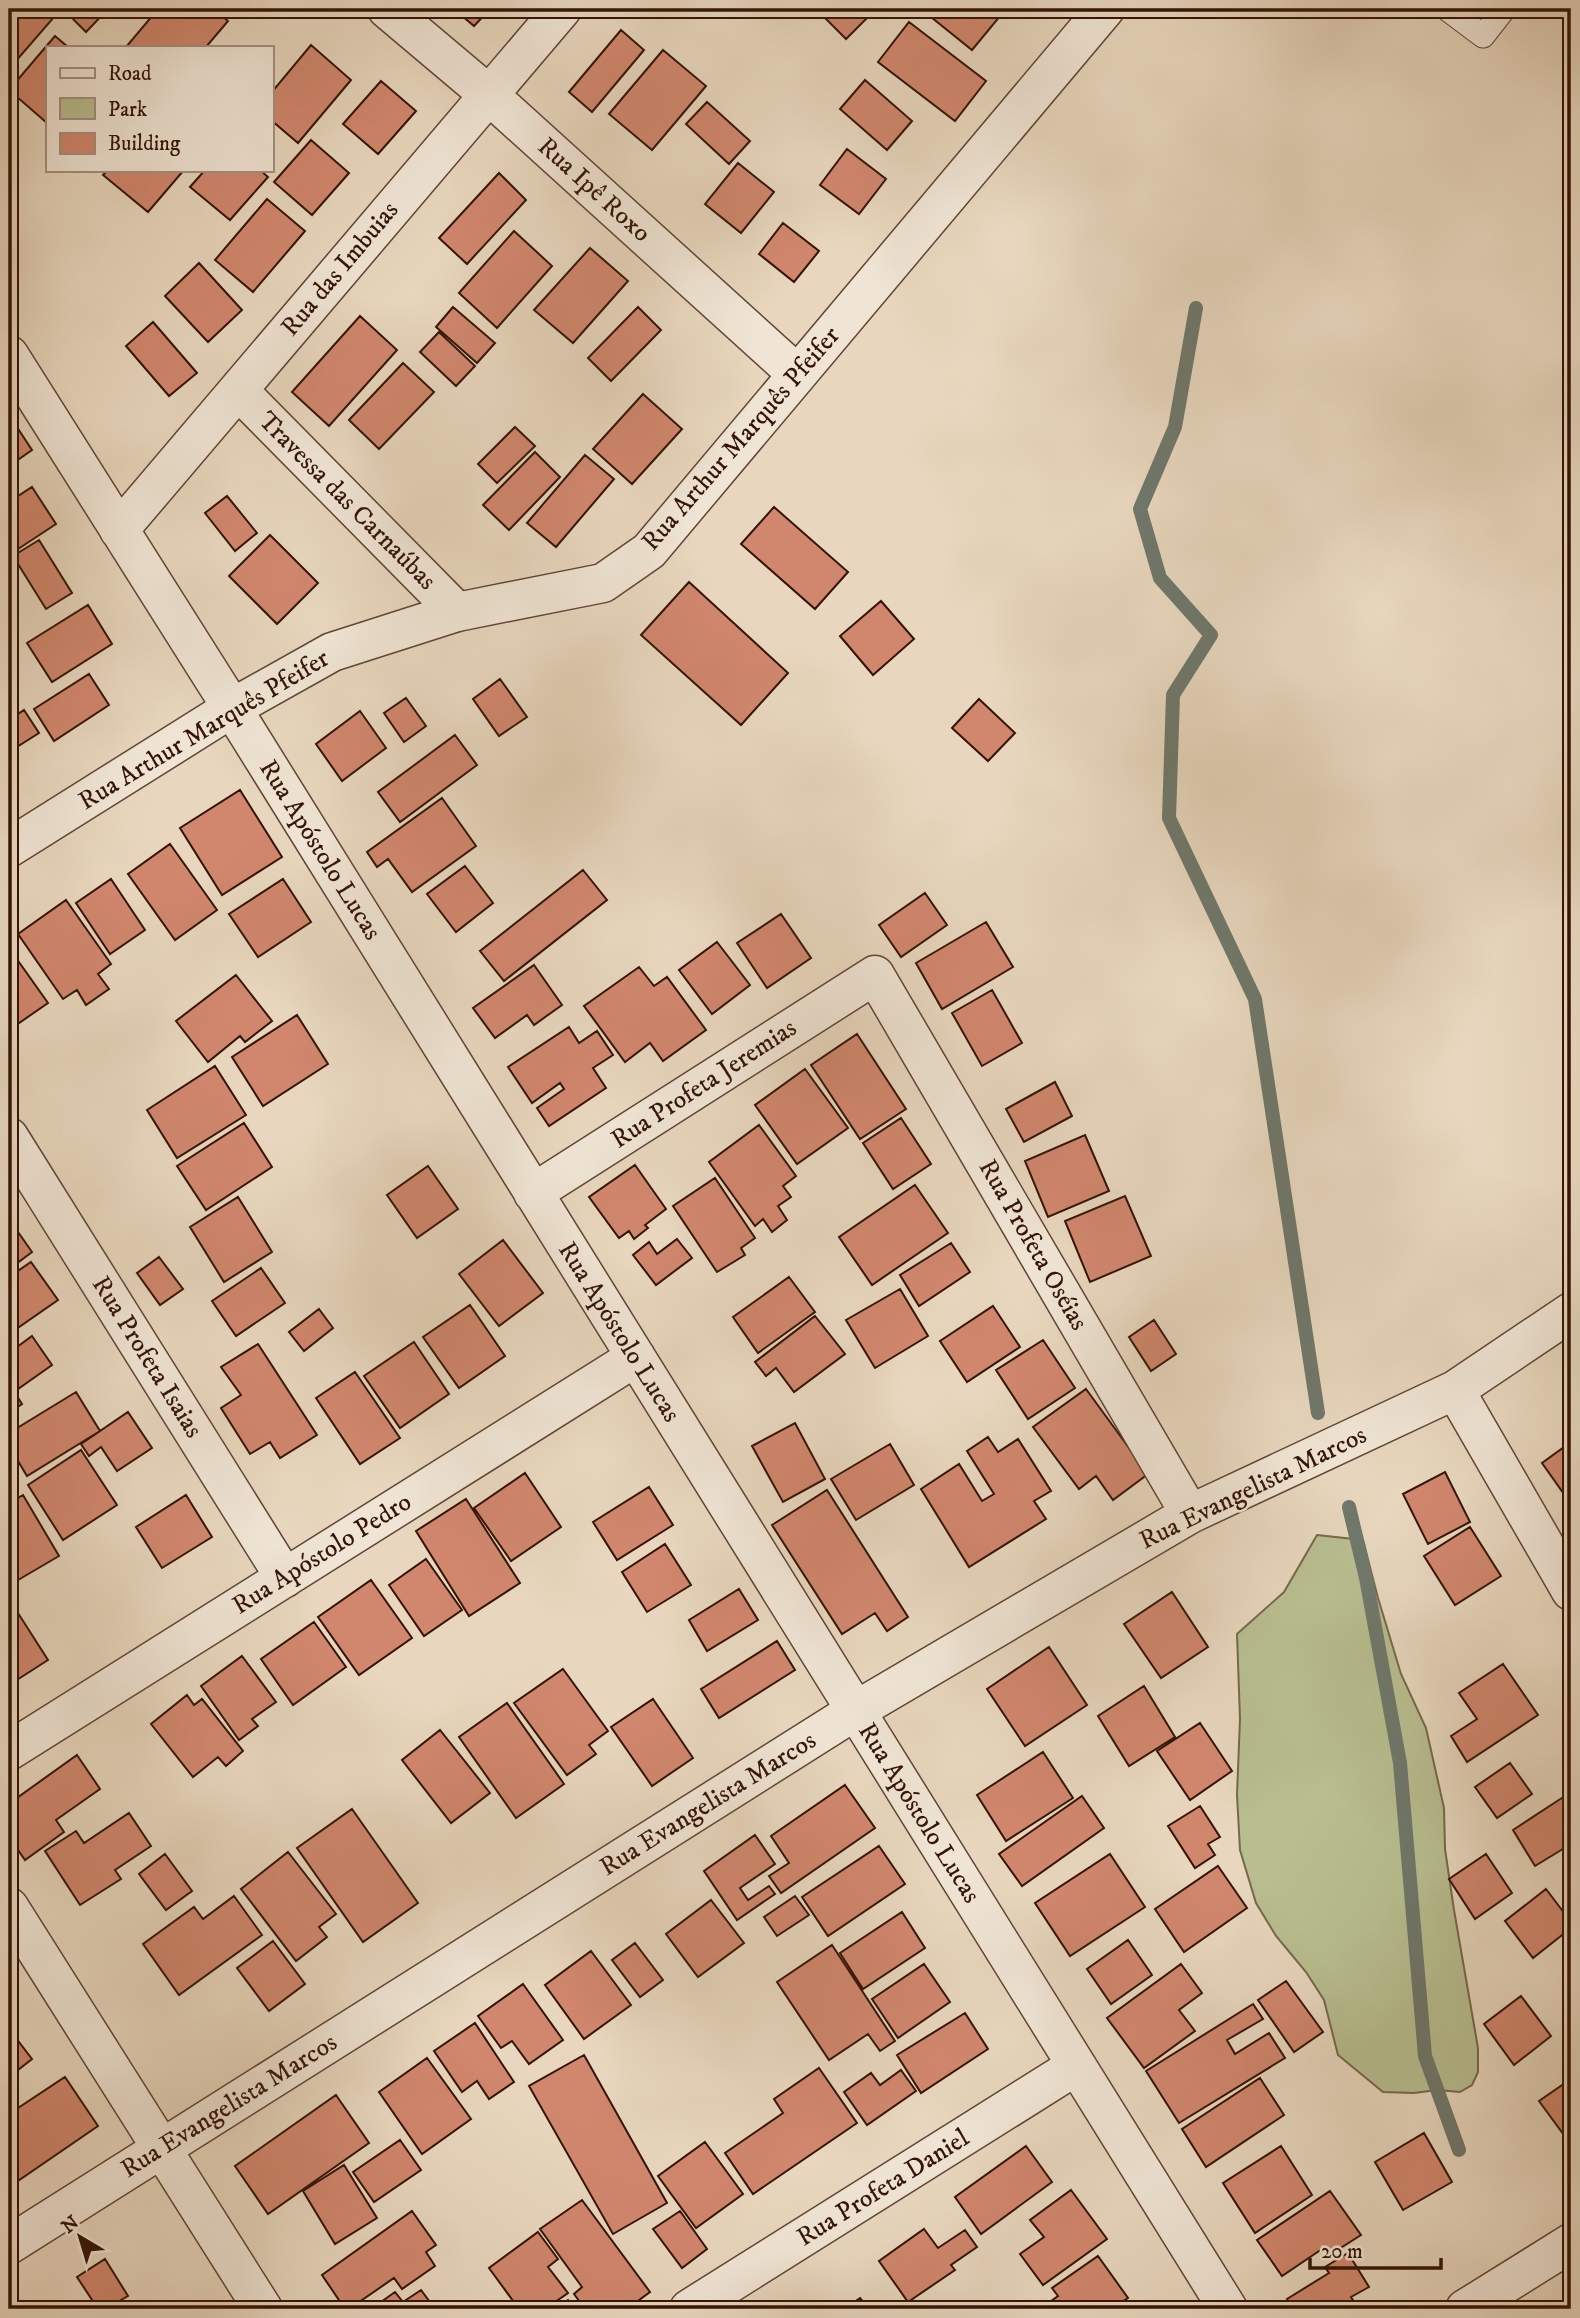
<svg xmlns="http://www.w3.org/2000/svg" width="1580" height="2318" font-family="'IM FELL DW Pica',serif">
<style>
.green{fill:#b8be90;stroke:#76694b;stroke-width:2}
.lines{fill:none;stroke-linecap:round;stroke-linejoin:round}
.stream{stroke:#6f786c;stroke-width:14}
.building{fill:#d1876e;stroke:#331406;stroke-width:2}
.service-casing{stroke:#604534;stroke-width:25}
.minor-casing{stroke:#604534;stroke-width:41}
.tertiary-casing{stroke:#604534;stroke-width:41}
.service{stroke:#f0e5d5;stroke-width:23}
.minor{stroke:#f0e5d5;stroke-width:38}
.tertiary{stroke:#f0e5d5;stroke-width:38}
.labels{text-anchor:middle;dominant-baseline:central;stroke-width:5;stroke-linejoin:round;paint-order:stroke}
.street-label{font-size:26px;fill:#331406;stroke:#f0e5d5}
</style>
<rect width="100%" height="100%" fill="#e8d7be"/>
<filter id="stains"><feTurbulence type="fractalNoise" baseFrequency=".00286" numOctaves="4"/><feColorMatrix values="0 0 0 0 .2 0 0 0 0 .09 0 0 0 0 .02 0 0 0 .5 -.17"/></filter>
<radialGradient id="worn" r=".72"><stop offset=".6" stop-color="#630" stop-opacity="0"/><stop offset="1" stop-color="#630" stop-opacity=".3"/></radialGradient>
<path class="green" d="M 1317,1535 L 1363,1540 L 1378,1598 L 1401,1674 L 1426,1728 L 1444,1808 L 1445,1849 L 1454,1910 L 1478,2048 L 1478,2072 L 1472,2085 L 1460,2092 L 1437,2090 L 1414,2093 L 1383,2092 L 1338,2055 L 1324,2000 L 1306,1972 L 1276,1936 L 1256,1903 L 1240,1850 L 1237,1795 L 1240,1719 L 1237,1634 L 1284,1592 Z"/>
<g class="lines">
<path class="stream" d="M 1196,308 L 1175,427 L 1140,509 L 1160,578 L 1211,635 L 1173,695 L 1169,818 L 1255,999 L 1318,1413
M 1349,1507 L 1366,1578 L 1400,1763 L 1425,2056 L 1459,2150"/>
</g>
<path class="building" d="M 9,9 L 46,9 L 55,16 L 9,69 Z
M 75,9 L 108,9 L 86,32 L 69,15 Z
M 158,9 L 214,9 L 228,21 L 206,47 L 126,47 Z
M 454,9 L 490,9 L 474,26 Z
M 823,9 L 876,9 L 846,39 L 820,13 Z
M 921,9 L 993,9 L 1001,15 L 972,50 Z
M 909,22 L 986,81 L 955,121 L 878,62 Z
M 621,30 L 644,50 L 592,112 L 569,92 Z
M 55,36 L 68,47 L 47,47 L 47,123 L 9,90 Z
M 311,45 L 351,80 L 298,143 L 271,120 L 271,93 Z
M 663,50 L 706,86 L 652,150 L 609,114 Z
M 865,80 L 912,121 L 887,150 L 840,109 Z
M 381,81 L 416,111 L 378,154 L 343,124 Z
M 707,102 L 750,141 L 729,164 L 686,124 Z
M 311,140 L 349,173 L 312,215 L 274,182 Z
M 847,149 L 886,179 L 859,214 L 820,185 Z
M 738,163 L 774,192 L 741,233 L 705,204 Z
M 108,170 L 184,170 L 148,212 L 103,175 Z
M 205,170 L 260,170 L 268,177 L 230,220 L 190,187 Z
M 499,173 L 526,200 L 467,264 L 439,238 Z
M 267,199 L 305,231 L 253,292 L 215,260 Z
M 783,223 L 819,251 L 794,282 L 759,254 Z
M 514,231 L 552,266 L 497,328 L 459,293 Z
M 590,248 L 628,281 L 573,343 L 534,310 Z
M 199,263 L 242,310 L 208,342 L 165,296 Z
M 453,307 L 495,343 L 477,363 L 436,327 Z
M 638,307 L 661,330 L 611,381 L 588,358 Z
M 360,316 L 397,350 L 329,426 L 292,392 Z
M 153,322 L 197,373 L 169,396 L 126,346 Z
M 439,332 L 475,366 L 456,386 L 420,352 Z
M 403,363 L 434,392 L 379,449 L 349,420 Z
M 643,394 L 682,429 L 632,484 L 593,449 Z
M 9,415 L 32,450 L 9,466 Z
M 515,427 L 535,446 L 497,483 L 478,464 Z
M 535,452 L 560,477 L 509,530 L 483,505 Z
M 585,455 L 614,479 L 556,547 L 527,523 Z
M 32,487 L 56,524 L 9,555 L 9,502 Z
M 227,496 L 257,533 L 235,551 L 205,513 Z
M 774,507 L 848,572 L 815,609 L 741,544 Z
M 270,535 L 318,583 L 277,624 L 229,576 Z
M 39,540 L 72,593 L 46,609 L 13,556 Z
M 689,582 L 788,673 L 741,725 L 641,635 Z
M 881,601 L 914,639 L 873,675 L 840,636 Z
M 88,605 L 112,644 L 52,682 L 27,643 Z
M 89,674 L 109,705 L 54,741 L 34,709 Z
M 500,679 L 527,717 L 499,736 L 473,699 Z
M 406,698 L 426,726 L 404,742 L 384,713 Z
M 979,699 L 1015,733 L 988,761 L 952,728 Z
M 24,710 L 39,733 L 9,752 L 9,720 Z
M 360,711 L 386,748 L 342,781 L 316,744 Z
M 455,735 L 477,765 L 400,822 L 378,792 Z
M 240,790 L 282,857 L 222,895 L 180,828 Z
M 442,798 L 476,846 L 412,892 L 388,859 L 377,867 L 367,852 Z
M 170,844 L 217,910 L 175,940 L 128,874 Z
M 465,866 L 493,903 L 456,932 L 427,894 Z
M 583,870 L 607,900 L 504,981 L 480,951 Z
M 111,879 L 145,930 L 110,954 L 76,903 Z
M 283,879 L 311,922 L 258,957 L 229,914 Z
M 925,893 L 947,925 L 901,957 L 879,925 Z
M 66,900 L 111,964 L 98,974 L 109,989 L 86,1005 L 77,990 L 63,999 L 18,934 Z
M 781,914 L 811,958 L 767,988 L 737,943 Z
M 986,922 L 1013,967 L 942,1009 L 916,963 Z
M 717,942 L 750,985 L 712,1014 L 679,970 Z
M 9,948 L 48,1003 L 9,1030 Z
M 534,965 L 562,1005 L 534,1025 L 527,1015 L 495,1038 L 473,1008 Z
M 639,967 L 654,986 L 667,977 L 706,1030 L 663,1061 L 650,1043 L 625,1062 L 584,1006 Z
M 236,975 L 272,1021 L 245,1042 L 240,1036 L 208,1062 L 176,1021 Z
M 992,990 L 1022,1043 L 982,1066 L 952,1013 Z
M 297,1015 L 328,1064 L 263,1106 L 232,1057 Z
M 569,1027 L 579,1043 L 597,1031 L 613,1055 L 593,1068 L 606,1088 L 549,1126 L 537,1108 L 564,1089 L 560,1083 L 532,1103 L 508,1067 Z
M 857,1034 L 906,1109 L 860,1139 L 811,1065 Z
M 215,1066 L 246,1115 L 177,1158 L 147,1110 Z
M 805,1069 L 848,1128 L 797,1164 L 755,1105 Z
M 1055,1082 L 1072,1116 L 1024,1142 L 1006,1109 Z
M 901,1118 L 931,1164 L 893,1189 L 863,1143 Z
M 244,1123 L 272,1167 L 206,1210 L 177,1166 Z
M 759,1125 L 796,1176 L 783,1186 L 791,1197 L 778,1206 L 787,1220 L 772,1232 L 763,1219 L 755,1226 L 709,1162 Z
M 1085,1135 L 1109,1191 L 1048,1217 L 1025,1161 Z
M 635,1165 L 666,1209 L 645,1225 L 648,1228 L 634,1239 L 629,1231 L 619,1238 L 589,1197 Z
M 428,1166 L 458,1209 L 417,1238 L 387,1195 Z
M 715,1178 L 755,1238 L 741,1248 L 745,1255 L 717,1272 L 673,1206 Z
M 915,1185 L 948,1233 L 872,1285 L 839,1237 Z
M 1125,1196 L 1151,1256 L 1090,1282 L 1065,1221 Z
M 238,1197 L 272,1252 L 224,1282 L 190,1227 Z
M 9,1219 L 32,1252 L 12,1267 L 9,1262 Z
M 677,1239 L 692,1258 L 656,1285 L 633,1255 L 649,1242 L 657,1254 Z
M 503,1240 L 543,1293 L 499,1326 L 459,1274 Z
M 951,1243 L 970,1272 L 919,1306 L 900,1275 Z
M 159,1257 L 183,1289 L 160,1305 L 137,1273 Z
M 31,1262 L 58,1300 L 9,1334 L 9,1277 Z
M 261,1268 L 285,1303 L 236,1336 L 212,1301 Z
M 789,1277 L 815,1312 L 758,1353 L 733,1317 Z
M 900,1289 L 928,1336 L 875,1368 L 846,1320 Z
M 470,1305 L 505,1356 L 459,1388 L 423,1337 Z
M 993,1306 L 1020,1347 L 967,1382 L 940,1341 Z
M 319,1309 L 333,1328 L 304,1351 L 289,1332 Z
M 815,1316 L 845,1354 L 794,1392 L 776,1368 L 766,1376 L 755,1362 Z
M 1154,1320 L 1176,1354 L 1151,1371 L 1129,1337 Z
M 32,1336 L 52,1365 L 18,1389 L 9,1375 L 9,1353 Z
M 1043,1340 L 1075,1388 L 1028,1419 L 996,1370 Z
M 414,1342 L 449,1394 L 400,1428 L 364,1376 Z
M 258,1344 L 317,1435 L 280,1458 L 270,1442 L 250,1454 L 221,1408 L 241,1395 L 221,1367 Z
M 355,1372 L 400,1438 L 360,1464 L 316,1398 Z
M 9,1384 L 22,1404 L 9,1413 Z
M 1086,1389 L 1148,1474 L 1113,1500 L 1096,1476 L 1079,1489 L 1033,1427 Z
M 76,1392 L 100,1431 L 27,1476 L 9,1446 L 9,1433 Z
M 128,1412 L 152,1448 L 117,1471 L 101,1447 L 89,1456 L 81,1444 Z
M 795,1423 L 825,1479 L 783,1502 L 752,1446 Z
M 988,1437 L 998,1452 L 1018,1439 L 1051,1491 L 1034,1501 L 1046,1519 L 969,1567 L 921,1489 L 959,1464 L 982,1501 L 994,1494 L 967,1451 Z
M 1571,1442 L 1571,1504 L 1542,1463 Z
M 890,1444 L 914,1485 L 856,1520 L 831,1479 Z
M 81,1450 L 117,1505 L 63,1540 L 28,1485 Z
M 1445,1472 L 1470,1522 L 1428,1544 L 1403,1494 Z
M 525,1473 L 561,1527 L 511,1561 L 474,1508 Z
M 649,1487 L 673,1525 L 617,1560 L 593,1522 Z
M 827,1490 L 908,1617 L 887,1631 L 875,1613 L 842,1634 L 772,1525 Z
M 23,1495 L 59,1556 L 13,1583 L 9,1576 L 9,1503 Z
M 186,1495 L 212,1537 L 162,1568 L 136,1527 Z
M 466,1499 L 520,1583 L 469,1616 L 416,1531 Z
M 1470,1527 L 1501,1576 L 1455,1605 L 1424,1556 Z
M 665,1544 L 691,1585 L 647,1612 L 622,1572 Z
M 426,1559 L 462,1610 L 424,1636 L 389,1585 Z
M 371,1580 L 412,1638 L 359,1675 L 318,1617 Z
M 739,1589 L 758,1620 L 707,1651 L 689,1620 Z
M 1172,1592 L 1208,1647 L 1161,1678 L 1124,1624 Z
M 9,1599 L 48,1660 L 9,1685 Z
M 314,1622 L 346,1667 L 293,1705 L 261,1659 Z
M 777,1641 L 795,1670 L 719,1718 L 701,1689 Z
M 1049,1647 L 1087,1705 L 1025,1746 L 987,1689 Z
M 242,1656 L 276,1702 L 252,1719 L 258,1726 L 239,1740 L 201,1686 Z
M 1503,1664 L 1538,1715 L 1467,1762 L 1451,1736 L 1477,1719 L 1459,1693 Z
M 563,1669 L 608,1731 L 589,1745 L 596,1754 L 567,1775 L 514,1703 Z
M 1144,1686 L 1175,1737 L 1129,1766 L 1098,1716 Z
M 187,1695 L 194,1705 L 202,1699 L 243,1751 L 226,1766 L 218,1757 L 193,1777 L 151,1724 Z
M 653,1699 L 693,1758 L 652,1786 L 611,1727 Z
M 507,1703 L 564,1784 L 516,1818 L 459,1737 Z
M 1200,1723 L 1232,1771 L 1190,1800 L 1157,1751 Z
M 440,1730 L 490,1793 L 451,1823 L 402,1760 Z
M 1043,1752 L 1073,1798 L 1006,1841 L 977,1795 Z
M 77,1755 L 100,1789 L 56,1820 L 64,1832 L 25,1860 L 9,1837 L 9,1793 L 14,1800 Z
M 1510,1763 L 1532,1794 L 1497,1818 L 1475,1787 Z
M 845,1785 L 875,1828 L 781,1893 L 769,1876 L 789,1863 L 771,1836 Z
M 1571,1792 L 1571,1844 L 1535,1866 L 1513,1830 Z
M 1082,1796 L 1104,1828 L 1022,1886 L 999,1854 Z
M 1200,1806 L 1220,1837 L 1208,1844 L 1215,1855 L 1195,1868 L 1168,1826 Z
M 352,1809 L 418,1903 L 363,1942 L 297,1848 Z
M 129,1813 L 151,1846 L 115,1870 L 121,1879 L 80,1905 L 45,1851 L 76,1831 L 84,1843 Z
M 755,1835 L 775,1864 L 740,1888 L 748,1900 L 769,1886 L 775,1894 L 737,1920 L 704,1871 Z
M 879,1846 L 905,1884 L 828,1936 L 802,1897 Z
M 288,1852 L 336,1914 L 319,1927 L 327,1937 L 296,1961 L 241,1889 Z
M 165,1854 L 192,1891 L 166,1910 L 139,1874 Z
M 1110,1854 L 1145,1907 L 1070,1956 L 1035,1903 Z
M 1486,1854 L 1512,1893 L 1475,1919 L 1449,1879 Z
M 1218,1866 L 1247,1908 L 1184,1952 L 1155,1909 Z
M 1546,1889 L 1571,1922 L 1571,1928 L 1533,1958 L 1505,1921 Z
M 234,1896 L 262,1935 L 179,1995 L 143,1944 L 194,1907 L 203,1919 Z
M 795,1896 L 809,1915 L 777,1936 L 764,1917 Z
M 711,1900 L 744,1943 L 698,1977 L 666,1934 Z
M 902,1912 L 925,1948 L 863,1989 L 840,1953 Z
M 1128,1940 L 1152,1975 L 1111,2004 L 1087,1969 Z
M 273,1941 L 305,1984 L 269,2011 L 237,1968 Z
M 635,1943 L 663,1980 L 640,1997 L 612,1960 Z
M 832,1945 L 895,2041 L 880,2051 L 868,2034 L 829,2060 L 777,1982 Z
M 591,1951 L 631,2005 L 584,2039 L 545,1985 Z
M 924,1964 L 950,2002 L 898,2038 L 872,1999 Z
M 1181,1964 L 1202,1993 L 1179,2010 L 1195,2031 L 1144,2068 L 1107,2018 Z
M 1286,1981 L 1323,2032 L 1294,2052 L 1258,2000 Z
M 523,1984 L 563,2040 L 529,2064 L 512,2041 L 501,2048 L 478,2016 Z
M 1521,1996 L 1551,2036 L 1514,2065 L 1484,2024 Z
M 1253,2004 L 1263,2019 L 1227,2040 L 1235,2054 L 1269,2033 L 1285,2058 L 1179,2123 L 1146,2071 Z
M 965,2013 L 988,2049 L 921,2093 L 897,2055 Z
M 475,2023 L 514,2082 L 489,2099 L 477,2081 L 462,2092 L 434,2051 Z
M 9,2029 L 32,2059 L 9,2077 Z
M 584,2055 L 667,2203 L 613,2234 L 529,2086 Z
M 427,2058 L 471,2119 L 422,2154 L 379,2092 Z
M 819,2068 L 857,2123 L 753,2194 L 725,2153 L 783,2113 L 774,2099 Z
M 901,2070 L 916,2091 L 867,2125 L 844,2092 L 871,2073 L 880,2085 Z
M 65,2077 L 98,2126 L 9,2187 L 9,2114 Z
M 1260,2078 L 1284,2115 L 1206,2167 L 1182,2129 Z
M 1571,2079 L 1571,2140 L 1569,2142 L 1539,2101 Z
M 336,2095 L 369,2143 L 268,2214 L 235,2166 Z
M 1424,2133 L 1452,2182 L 1403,2210 L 1375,2162 Z
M 400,2140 L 421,2170 L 374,2202 L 353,2172 Z
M 705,2142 L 743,2194 L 696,2228 L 658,2176 Z
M 1026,2146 L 1052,2182 L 981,2234 L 955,2197 Z
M 1281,2146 L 1312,2195 L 1255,2233 L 1223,2183 Z
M 344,2165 L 377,2218 L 335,2244 L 303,2191 Z
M 1071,2190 L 1107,2239 L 1043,2285 L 1020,2254 L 1044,2237 L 1030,2220 Z
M 1330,2191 L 1361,2235 L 1328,2256 L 1322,2249 L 1282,2276 L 1257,2240 Z
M 582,2200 L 650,2292 L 627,2309 L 585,2309 L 574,2294 L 582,2287 L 540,2229 Z
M 412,2211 L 436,2245 L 426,2252 L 435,2266 L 402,2289 L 394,2278 L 349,2309 L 345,2309 L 322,2275 Z
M 680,2211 L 707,2249 L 682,2268 L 653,2229 Z
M 924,2229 L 938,2248 L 965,2230 L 977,2247 L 951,2265 L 955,2270 L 908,2302 L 879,2261 Z
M 538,2232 L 558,2259 L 548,2267 L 568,2293 L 545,2309 L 519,2309 L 489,2268 Z
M 1348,2253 L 1369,2287 L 1351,2297 L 1356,2305 L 1349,2309 L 1293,2309 L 1287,2299 L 1329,2273 L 1325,2267 Z
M 1098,2256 L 1128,2298 L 1111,2309 L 1040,2309 L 1058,2296 L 1052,2288 Z
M 105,2259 L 128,2296 L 114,2304 L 117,2309 L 98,2309 L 77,2277 Z
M 421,2290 L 435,2309 L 371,2309 L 395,2292 L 403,2302 Z
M 860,2298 L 869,2309 L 844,2309 Z
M 568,2300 L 575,2309 L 554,2309 Z
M 149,2301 L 155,2309 L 136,2309 Z"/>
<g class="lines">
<defs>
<path id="service" d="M 1447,9 L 1483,36 L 1504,9"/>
<path id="minor" d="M 387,9 L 489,95 L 797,374
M 9,355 L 232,708 L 1228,2309
M 238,390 L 457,612
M 119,530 L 562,9
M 9,1137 L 285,1578
M 533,1193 L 875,975 L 1190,1514
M 1455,1390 L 1571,1591
M 9,1751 L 636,1357
M 9,1907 L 263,2309
M 9,2245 L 855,1711 L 1190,1514 L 1455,1390 L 1571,1312
M 689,2309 L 1076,2066
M 1465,2309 L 1571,2243"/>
<path id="tertiary" d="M 9,848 L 232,708 L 332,652 L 457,612 L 603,583 L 649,551 L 1105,9"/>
</defs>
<use href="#service" class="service-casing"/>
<use href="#minor" class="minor-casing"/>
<use href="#tertiary" class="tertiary-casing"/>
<use href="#service" class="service"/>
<use href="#minor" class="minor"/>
<use href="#tertiary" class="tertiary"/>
</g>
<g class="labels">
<g class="street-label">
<text transform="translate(594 190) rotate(42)">Rua Ipê Roxo</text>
<text transform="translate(340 269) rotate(-50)">Rua das Imbuias</text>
<text transform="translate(741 439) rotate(-49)">Rua Arthur Marquês Pfeifer</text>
<text transform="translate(347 501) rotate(45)">Travessa das Carnaúbas</text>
<text transform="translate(204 730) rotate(-31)">Rua Arthur Marquês Pfeifer</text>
<text transform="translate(320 850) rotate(58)">Rua Apóstolo Lucas</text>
<text transform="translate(704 1084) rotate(-33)">Rua Profeta Jeremias</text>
<text transform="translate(1033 1245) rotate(60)">Rua Profeta Oséias</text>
<text transform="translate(619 1332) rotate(58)">Rua Apóstolo Lucas</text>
<text transform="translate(147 1357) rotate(58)">Rua Profeta Isaias</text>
<text transform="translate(1253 1488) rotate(-26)">Rua Evangelista Marcos</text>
<text transform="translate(322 1554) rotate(-32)">Rua Apóstolo Pedro</text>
<text transform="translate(708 1804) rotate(-32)">Rua Evangelista Marcos</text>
<text transform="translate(919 1813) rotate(58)">Rua Apóstolo Lucas</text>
<text transform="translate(229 2106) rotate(-32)">Rua Evangelista Marcos</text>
<text transform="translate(883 2188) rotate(-32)">Rua Profeta Daniel</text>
</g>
</g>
<rect width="1580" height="2318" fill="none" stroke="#e8d7be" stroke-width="35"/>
<rect x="10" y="10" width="1559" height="2297" fill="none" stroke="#331406" stroke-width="3.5"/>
<rect x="18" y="18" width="1545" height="2283" fill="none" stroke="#331406" stroke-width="2"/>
<rect x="46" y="46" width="228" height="126" fill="#f0e5d5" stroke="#a49182" stroke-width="2"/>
<rect x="60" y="68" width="35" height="10" fill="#f0e5d5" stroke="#a49182" stroke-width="2"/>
<text x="108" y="80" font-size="21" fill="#331406">Road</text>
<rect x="60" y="98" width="35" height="21" fill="#b8be90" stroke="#a49182" stroke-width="2"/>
<text x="108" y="116" font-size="21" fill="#331406">Park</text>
<rect x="60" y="133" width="35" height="21" fill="#d1876e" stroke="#a49182" stroke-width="2"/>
<text x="108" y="150" font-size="21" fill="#331406">Building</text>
<g transform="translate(80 2237) rotate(322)" stroke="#f0e5d5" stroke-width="5" paint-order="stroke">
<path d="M0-5L12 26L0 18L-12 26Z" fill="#331406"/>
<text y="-10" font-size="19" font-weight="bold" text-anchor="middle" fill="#331406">N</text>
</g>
<path d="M1310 2258v10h131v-10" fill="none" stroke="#331406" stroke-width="3.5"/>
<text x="1321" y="2258" font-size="21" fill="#331406" stroke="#f0e5d5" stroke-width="5" paint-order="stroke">20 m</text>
<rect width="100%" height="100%" filter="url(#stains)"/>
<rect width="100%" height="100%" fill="url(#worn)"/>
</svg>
